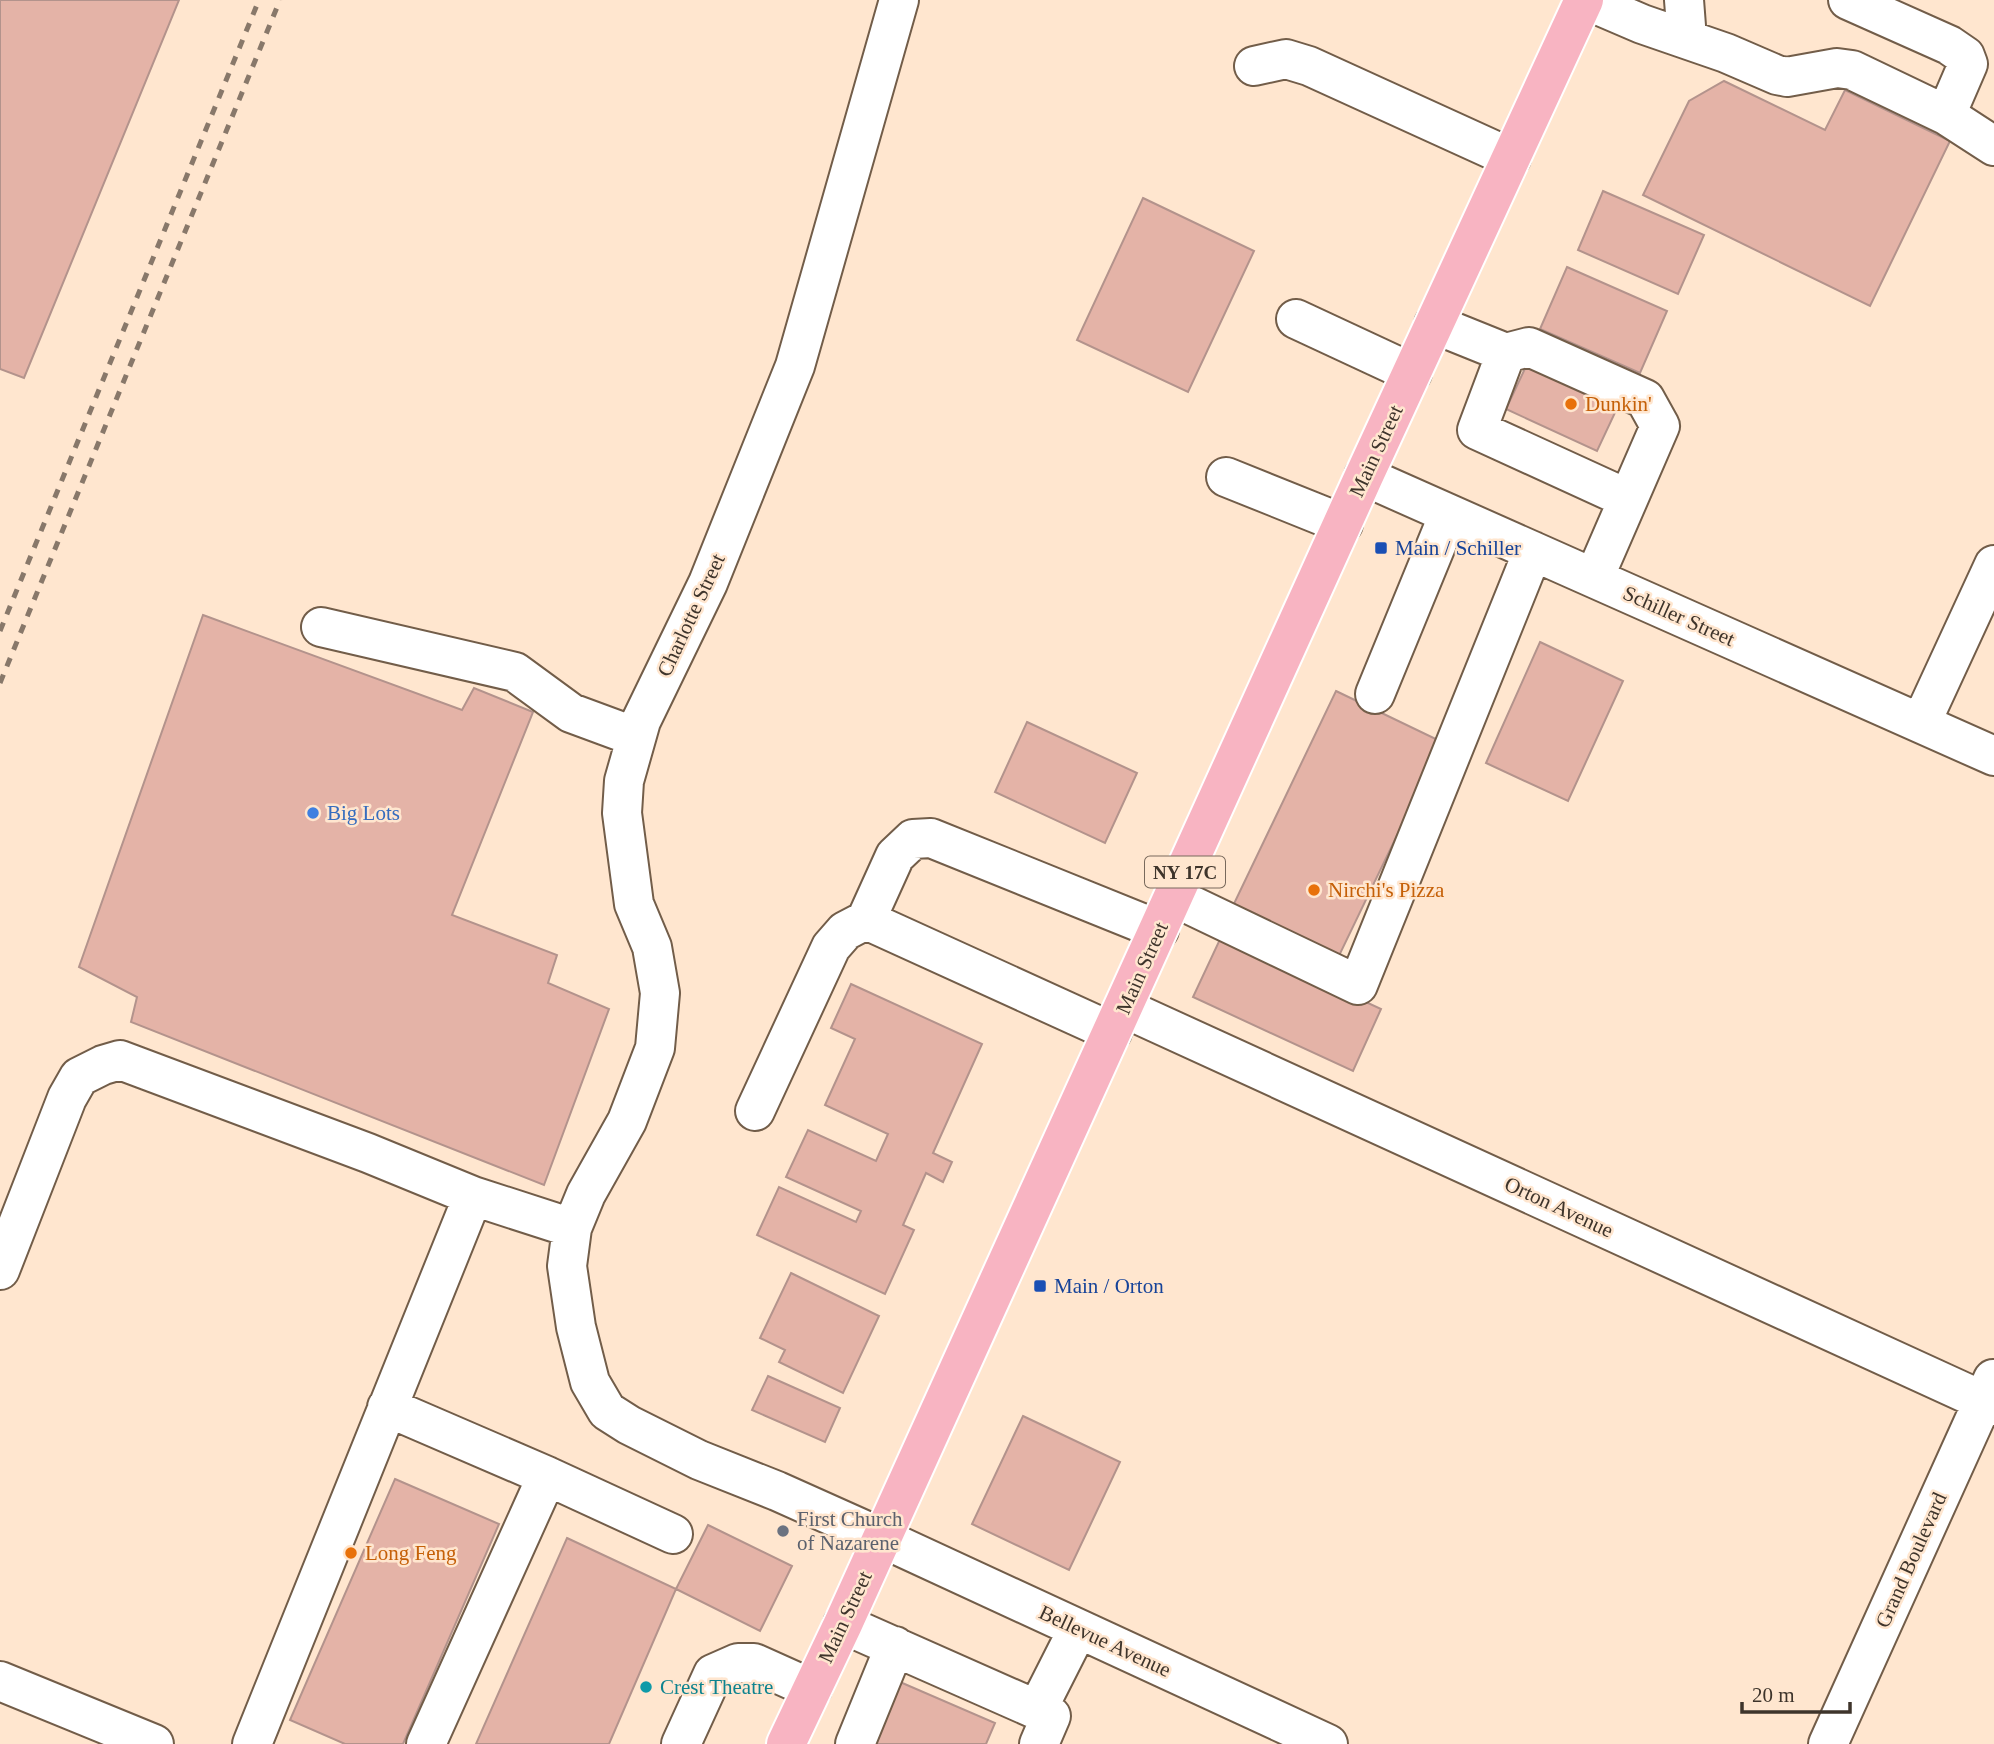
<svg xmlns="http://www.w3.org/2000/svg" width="1994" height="1744" font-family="'Times New Roman',serif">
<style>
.building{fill:#e4b3a7;stroke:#b3938c;stroke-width:2}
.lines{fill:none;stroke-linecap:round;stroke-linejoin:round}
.minor-casing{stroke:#725d49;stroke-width:42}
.major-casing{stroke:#fff;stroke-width:42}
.minor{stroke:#fff;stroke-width:38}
.major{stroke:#f8b4c2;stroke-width:38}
.rail{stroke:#88786a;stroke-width:5;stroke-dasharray:9 9;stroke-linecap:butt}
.food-dot{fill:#e8710a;stroke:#ffe6cf;stroke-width:2.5}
.transit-dot{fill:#1a4fb4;stroke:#ffe6cf;stroke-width:2.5}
.shop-dot{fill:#3f7fe0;stroke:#ffe6cf;stroke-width:2.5}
.worship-dot{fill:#6b7280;stroke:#ffe6cf;stroke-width:2.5}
.culture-dot{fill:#0f9aa8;stroke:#ffe6cf;stroke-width:2.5}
.labels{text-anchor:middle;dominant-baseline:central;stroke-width:5;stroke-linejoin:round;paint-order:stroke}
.shield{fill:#ffe6cf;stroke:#78695c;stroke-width:2}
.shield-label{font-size:19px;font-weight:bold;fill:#3e342b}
.food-label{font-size:21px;fill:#c56008;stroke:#ffe6cf;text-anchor:start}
.street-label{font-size:21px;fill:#3e342b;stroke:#ffe6cf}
.transit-label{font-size:21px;fill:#164399;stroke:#ffe6cf;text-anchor:start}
.shop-label{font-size:21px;fill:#366cbe;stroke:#ffe6cf;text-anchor:start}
.worship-label{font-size:21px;fill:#5b616d;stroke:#ffe6cf;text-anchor:start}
.culture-label{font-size:21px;fill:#0d838f;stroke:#ffe6cf;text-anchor:start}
</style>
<rect width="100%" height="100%" fill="#ffe6cf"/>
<path class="building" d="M 0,0 L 179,0 L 24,378 L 0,369 Z
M 1724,81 L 1825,130 L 1845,90 L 1950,141 L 1870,306 L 1643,195 L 1689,101 Z
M 1603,191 L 1704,235 L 1678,294 L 1578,250 Z
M 1143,198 L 1254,251 L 1188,392 L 1077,340 Z
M 1567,267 L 1667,311 L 1640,373 L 1540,329 Z
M 1529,360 L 1620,402 L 1597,451 L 1506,409 Z
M 203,615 L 462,710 L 474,688 L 533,712 L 452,915 L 557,955 L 548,983 L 609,1009 L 544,1185 L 131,1022 L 137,997 L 79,967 Z
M 1540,642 L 1623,681 L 1568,801 L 1486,763 Z
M 1336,691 L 1442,742 L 1336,962 L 1230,912 Z
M 1027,722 L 1137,773 L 1105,843 L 995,792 Z
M 1222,935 L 1381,1009 L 1353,1071 L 1193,997 Z
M 851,984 L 982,1044 L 933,1153 L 952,1162 L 943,1182 L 926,1173 L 903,1225 L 914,1230 L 885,1294 L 757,1235 L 779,1187 L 856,1222 L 861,1211 L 786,1177 L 808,1130 L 876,1161 L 888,1134 L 825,1105 L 855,1039 L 831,1028 Z
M 791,1273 L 879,1316 L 843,1393 L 779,1362 L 785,1350 L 760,1338 Z
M 768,1376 L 840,1408 L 825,1442 L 752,1410 Z
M 1023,1416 L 1120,1462 L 1069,1570 L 972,1524 Z
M 395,1479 L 499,1524 L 403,1744 L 345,1744 L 290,1720 Z
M 708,1525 L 792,1566 L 760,1631 L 676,1589 Z
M 567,1538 L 676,1589 L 609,1744 L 476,1744 Z
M 900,1682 L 995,1723 L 986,1744 L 873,1744 Z"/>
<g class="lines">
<defs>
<path id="minor" d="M 899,0 L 795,366 L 708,583 L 641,721 L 624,781 L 622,813 L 634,904 L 652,947 L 660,993 L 655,1048 L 627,1121 L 586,1194 L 572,1228 L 567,1266 L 576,1327 L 590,1382 L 607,1411 L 629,1425 L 699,1460 L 777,1491 L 882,1538 L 1328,1744
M 1586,0 L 1642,24 L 1726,53 L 1777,75 L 1787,77 L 1837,68 L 1852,70 L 1946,115 L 1994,146
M 1684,0 L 1687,39
M 1848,0 L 1949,45 L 1965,56 L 1968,64 L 1946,115
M 1254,66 L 1286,59 L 1309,66 L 1511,158
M 1296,319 L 1412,373
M 1434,324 L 1506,353 L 1529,347 L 1645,399 L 1660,426 L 1594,578
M 1506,353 L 1477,430 L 1628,499
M 1364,476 L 1994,756
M 1226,477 L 1343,524
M 321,627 L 515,672 L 571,713 L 636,737
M 1375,694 L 1449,514
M 1921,723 L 1994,565
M 1174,897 L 1358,985 L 1533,551
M 866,920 L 1112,1032
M 1124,1008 L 1994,1406
M 755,1111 L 831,947 L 845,931 L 866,920 L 895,856 L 913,839 L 931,838 L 1159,930
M 0,1270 L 67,1098 L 79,1077 L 103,1065 L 120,1060 L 368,1153 L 473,1196
M 387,1407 L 547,1476 L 673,1534
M 843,1624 L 1051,1716 L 1039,1744
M 0,1681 L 154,1744
M 1037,1710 L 1078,1629
M 252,1744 L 473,1196 L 572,1228
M 426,1744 L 547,1476
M 681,1744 L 713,1674 L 738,1663 L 754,1663 L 812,1689
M 855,1744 L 895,1646
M 1828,1744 L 1993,1379"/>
<path id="major" d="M 786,1744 L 843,1624 L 1364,476 L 1584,0"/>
</defs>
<use href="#minor" class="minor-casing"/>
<use href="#major" class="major-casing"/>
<use href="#minor" class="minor"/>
<use href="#major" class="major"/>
<path class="rail" d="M 0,631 L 259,0
M 0,683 L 280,0"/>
</g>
<g class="food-dot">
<circle cx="1571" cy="404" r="7"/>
<circle cx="1314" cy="890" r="7"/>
<circle cx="351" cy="1553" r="7"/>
</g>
<g class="transit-dot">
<rect x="1374" y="541" width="14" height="14" rx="3.5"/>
<rect x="1033" y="1279" width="14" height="14" rx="3.5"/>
</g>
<circle class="shop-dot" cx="313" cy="813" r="7"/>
<circle class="worship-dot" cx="783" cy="1531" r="7"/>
<circle class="culture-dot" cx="646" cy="1687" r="7"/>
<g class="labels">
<rect class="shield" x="1145" y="856.5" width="80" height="31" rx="5"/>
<g class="shield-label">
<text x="1185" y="872">NY 17C</text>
</g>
<g class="food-label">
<text x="1585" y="404">Dunkin'</text>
<text x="1328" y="890">Nirchi's Pizza</text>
<text x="365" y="1553">Long Feng</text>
</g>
<g class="street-label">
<text transform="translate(1376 451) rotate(-65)">Main Street</text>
<text transform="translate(691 615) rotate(-65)">Charlotte Street</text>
<text transform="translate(1679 616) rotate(24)">Schiller Street</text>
<text transform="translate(1142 968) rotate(-66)">Main Street</text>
<text transform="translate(1559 1207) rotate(25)">Orton Avenue</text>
<text transform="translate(1911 1560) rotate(-66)">Grand Boulevard</text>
<text transform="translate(845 1617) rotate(-65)">Main Street</text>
<text transform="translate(1105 1641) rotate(25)">Bellevue Avenue</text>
</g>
<g class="transit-label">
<text x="1395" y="548">Main / Schiller</text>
<text x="1054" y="1286">Main / Orton</text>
</g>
<g class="shop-label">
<text x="327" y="813">Big Lots</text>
</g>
<g class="worship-label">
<text x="797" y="1519">First Church<tspan x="797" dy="24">of Nazarene</tspan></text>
</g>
<g class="culture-label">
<text x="660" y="1687">Crest Theatre</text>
</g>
</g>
<path d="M1742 1702v10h108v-10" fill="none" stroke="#3e342b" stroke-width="3.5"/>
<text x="1752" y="1702" font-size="21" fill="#3e342b" stroke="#ffe6cf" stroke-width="5" paint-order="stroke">20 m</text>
</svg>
